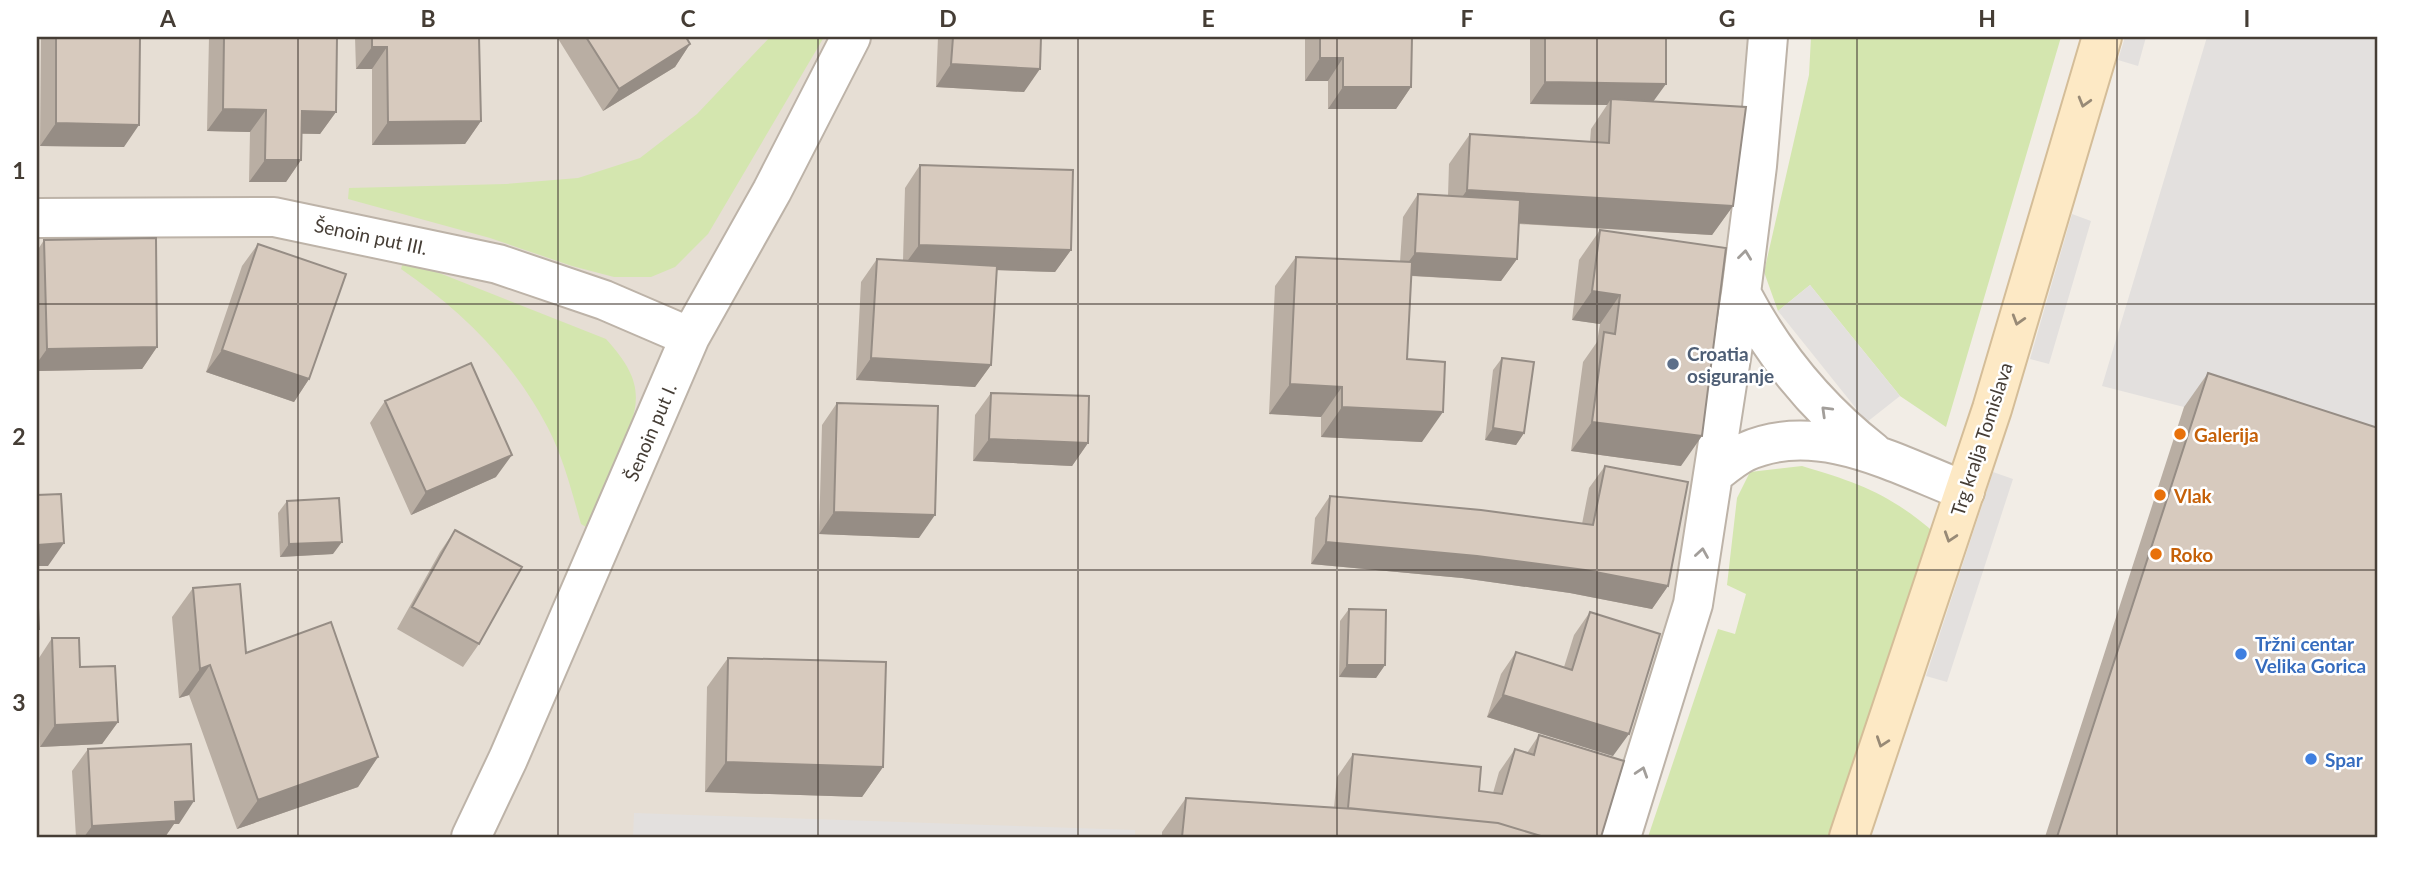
<svg xmlns="http://www.w3.org/2000/svg" width="2415" height="874" font-family="Lato,sans-serif">
<style>
.residential{fill:#e6ded4}
.green{fill:#d4e6af}
.parking{fill:#e3e0de}
.lines{fill:none;stroke-linecap:round;stroke-linejoin:round}
.minor-casing{stroke:#bdb3a8;stroke-width:42}
.secondary-casing{stroke:#d4bd98;stroke-width:42}
.minor{stroke:#fff;stroke-width:38}
.secondary{stroke:#fde9c5;stroke-width:38}
.wall{fill:#b9aea3}
.shaded-wall{fill:#968d85}
.building{fill:#d7cabe;stroke:#968d85;stroke-width:2}
.oneway{stroke:#988a76}
.oneway2{stroke:#a29e9a}
.grid{fill:none;stroke:#453d35;stroke-width:2;stroke-opacity:0.55}
.service-dot{fill:#5c6f8a;stroke:#fff;stroke-width:2.5}
.food-dot{fill:#e8710a;stroke:#fff;stroke-width:2.5}
.shop-dot{fill:#3f7fe0;stroke:#fff;stroke-width:2.5}
.labels{text-anchor:middle;dominant-baseline:central;stroke-width:5;stroke-linejoin:round;paint-order:stroke}
.street-label{font-size:19px;fill:#453d35;stroke:#fff}
.service-label{font-size:19px;font-weight:bold;fill:#4e5e75;stroke:#fff;text-anchor:start}
.food-label{font-size:19px;font-weight:bold;fill:#c56008;stroke:#fff;text-anchor:start}
.shop-label{font-size:19px;font-weight:bold;fill:#366cbe;stroke:#fff;text-anchor:start}
.neatline{fill:none;stroke:#453d35;stroke-width:2.5}
.grid-label{font-size:23px;text-anchor:middle;font-weight:bold;fill:#453d35}
</style>
<rect width="100%" height="100%" fill="#f2ede6"/>
<path class="residential" d="M 37,37 L 1748,37 L 1706,444 L 1689,546 L 1605,837 L 37,837 Z"/>
<path class="green" d="M 770,37 L 824,37 L 708,234 L 675,267 L 651,277 L 614,277 L 572,266 L 490,238 L 348,199 L 349,188 L 506,184 L 578,178 L 640,158 L 697,114 Z
M 1811,37 L 2061,37 L 1946,427 L 1900,396 L 1810,285 L 1778,311 L 1764,272 L 1809,75 Z
M 404,259 L 606,339 C 647,384 641,405 617,457 C 607,480 597,504 586,527 L 581,524 C 572,492 563,457 548,428 C 514,362 461,310 401,269 Z
M 1802,466 C 1859,483 1890,494 1936,534 L 1834,837 L 1648,837 L 1718,629 L 1735,634 L 1746,594 L 1727,585 L 1737,498 L 1750,472 Z"/>
<path class="parking" d="M 2125,37 L 2146,37 L 2138,66 L 2118,60 Z
M 2207,37 L 2378,37 L 2378,470 L 2184,407 L 2102,386 Z
M 2072,214 L 2091,221 L 2049,364 L 2030,359 Z
M 1810,285 L 1900,396 L 1867,422 L 1778,311 Z
M 1993,472 L 2013,479 L 1947,682 L 1926,676 Z
M 634,813 L 1135,830 L 1135,837 L 633,837 Z"/>
<g class="lines">
<defs>
<path id="minor" d="M 37,218 L 274,217 L 498,264 L 604,300 L 690,337
M 1741,293 C 1774,356 1817,408 1873,452
M 1715,473 C 1724,466 1735,457 1745,452 C 1818,419 1897,465 1965,491
M 471,837 L 508,759 L 690,337 L 772,191 L 851,37
M 1621,837 L 1693,604 L 1741,293 L 1757,166 L 1768,37"/>
<path id="secondary" d="M 1849,837 L 1992,409 L 2102,37"/>
</defs>
<use href="#minor" class="minor-casing"/>
<use href="#secondary" class="secondary-casing"/>
<use href="#minor" class="minor"/>
<use href="#secondary" class="secondary"/>
</g>
<path class="wall" d="M 41,37 L 140,37 L 124,147 L 40,146 Z
M 209,37 L 337,37 L 336,112 L 320,134 L 302,134 L 301,160 L 286,182 L 249,182 L 250,132 L 207,131 Z
M 355,37 L 479,37 L 481,121 L 465,144 L 372,145 L 372,69 L 356,69 Z
M 557,37 L 686,37 L 690,44 L 675,67 L 603,111 Z
M 938,37 L 1041,37 L 1024,92 L 936,87 Z
M 1305,37 L 1412,37 L 1411,87 L 1396,109 L 1328,109 L 1328,81 L 1305,81 Z
M 1530,37 L 1666,37 L 1653,102 L 1733,206 L 1712,235 L 1519,224 L 1517,259 L 1501,281 L 1411,276 L 1407,359 L 1422,442 L 1321,437 L 1321,417 L 1269,414 L 1275,286 L 1296,257 L 1400,262 L 1403,217 L 1418,194 L 1448,196 L 1449,164 L 1470,134 L 1590,142 L 1591,129 L 1607,105 L 1530,104 Z
M 920,165 L 1071,250 L 1055,272 L 996,270 L 991,365 L 975,387 L 856,380 L 861,282 L 877,259 L 903,261 L 905,188 Z
M 1600,230 L 1681,466 L 1571,451 L 1583,362 L 1597,342 L 1600,324 L 1572,320 L 1579,260 Z
M 44,240 L 157,347 L 142,369 L 37,371 L 37,251 Z
M 258,244 L 309,379 L 294,402 L 206,372 L 242,266 Z
M 1502,358 L 1524,433 L 1516,445 L 1485,440 L 1493,370 Z
M 2208,373 L 2378,837 L 2045,837 L 2184,407 Z
M 991,393 L 1088,443 L 1072,466 L 973,461 L 975,415 Z
M 385,401 L 496,477 L 411,515 L 370,423 Z
M 837,403 L 919,538 L 819,534 L 822,425 Z
M 1605,466 L 1668,586 L 1652,609 L 1570,593 L 1462,578 L 1311,564 L 1315,518 L 1330,496 L 1582,524 L 1589,488 Z
M 287,501 L 333,554 L 280,557 L 278,513 Z
M 455,530 L 479,644 L 463,667 L 397,629 L 440,552 Z
M 193,588 L 246,653 L 378,757 L 358,787 L 237,829 L 189,695 L 179,698 L 172,617 Z
M 1349,609 L 1385,665 L 1376,678 L 1339,677 L 1340,621 Z
M 1590,612 L 1613,756 L 1487,717 L 1501,674 L 1516,652 L 1564,667 L 1574,635 Z
M 52,638 L 80,667 L 118,722 L 102,744 L 40,747 L 37,661 Z
M 728,658 L 883,767 L 862,797 L 705,792 L 707,687 Z
M 1539,735 L 1601,837 L 1162,837 L 1162,832 L 1186,798 L 1334,808 L 1337,777 L 1353,754 L 1479,791 L 1493,793 L 1499,772 L 1515,749 L 1527,753 Z
M 88,749 L 179,824 L 174,824 L 165,837 L 76,837 L 72,771 Z"/>
<path class="shaded-wall" d="M 690,44 L 675,67 L 603,111 L 619,89 Z
M 372,47 L 387,47 L 372,69 L 356,69 Z
M 1320,58 L 1343,58 L 1328,81 L 1305,81 Z
M 951,64 L 1040,69 L 1024,92 L 936,87 Z
M 1545,82 L 1666,84 L 1650,106 L 1611,99 L 1607,105 L 1530,104 Z
M 1343,87 L 1411,87 L 1396,109 L 1328,109 Z
M 223,109 L 266,110 L 250,132 L 207,131 Z
M 302,111 L 336,112 L 320,134 L 286,133 Z
M 481,121 L 465,144 L 372,145 L 388,122 Z
M 56,123 L 139,125 L 124,147 L 40,146 Z
M 265,160 L 301,160 L 286,182 L 249,182 Z
M 1467,190 L 1733,206 L 1712,235 L 1447,219 Z
M 919,245 L 1071,250 L 1055,272 L 903,267 Z
M 1415,253 L 1517,259 L 1501,281 L 1399,275 Z
M 1592,291 L 1620,295 L 1600,324 L 1572,320 Z
M 157,347 L 142,369 L 37,371 L 37,363 L 47,349 Z
M 222,350 L 309,379 L 294,402 L 206,372 Z
M 871,358 L 991,365 L 975,387 L 856,380 Z
M 1290,384 L 1342,387 L 1321,417 L 1269,414 Z
M 1342,407 L 1443,412 L 1422,442 L 1321,437 Z
M 1592,422 L 1702,436 L 1681,466 L 1571,451 Z
M 1493,428 L 1524,433 L 1516,445 L 1485,440 Z
M 989,439 L 1088,443 L 1072,466 L 973,461 Z
M 512,455 L 496,477 L 411,515 L 426,492 Z
M 834,512 L 935,515 L 919,538 L 819,534 Z
M 342,542 L 333,554 L 280,557 L 289,544 Z
M 1326,542 L 1477,556 L 1585,570 L 1668,586 L 1652,609 L 1570,593 L 1462,578 L 1311,564 Z
M 64,543 L 48,566 L 37,566 L 37,545 Z
M 210,665 L 189,695 L 179,698 L 200,669 Z
M 1347,665 L 1385,665 L 1376,678 L 1339,677 Z
M 1503,695 L 1629,734 L 1613,756 L 1487,717 Z
M 118,722 L 102,744 L 40,747 L 55,725 Z
M 378,757 L 358,787 L 237,829 L 258,800 Z
M 726,762 L 883,767 L 862,797 L 705,792 Z
M 194,801 L 179,824 L 174,824 L 165,837 L 84,837 L 92,826 L 175,802 Z"/>
<path class="building" d="M 56,37 L 140,37 L 139,125 L 56,123 Z
M 224,37 L 337,37 L 336,112 L 302,111 L 301,160 L 265,160 L 266,110 L 223,109 Z
M 372,37 L 479,37 L 481,121 L 388,122 L 387,47 L 372,47 Z
M 586,37 L 686,37 L 690,44 L 619,89 Z
M 953,37 L 1041,37 L 1040,69 L 951,64 Z
M 1320,37 L 1412,37 L 1411,87 L 1343,87 L 1343,58 L 1320,58 Z
M 1545,37 L 1666,37 L 1666,84 L 1545,82 Z
M 1611,99 L 1746,107 L 1733,206 L 1467,190 L 1470,134 L 1609,143 Z
M 920,165 L 1073,170 L 1071,250 L 919,245 Z
M 1418,194 L 1520,200 L 1517,259 L 1415,253 Z
M 1600,230 L 1726,248 L 1702,436 L 1592,422 L 1604,332 L 1615,334 L 1620,295 L 1592,291 Z
M 156,238 L 157,347 L 47,349 L 44,240 Z
M 258,244 L 346,274 L 309,379 L 222,350 Z
M 1296,257 L 1412,262 L 1407,359 L 1445,362 L 1443,412 L 1342,407 L 1342,387 L 1290,384 Z
M 877,259 L 997,266 L 991,365 L 871,358 Z
M 1502,358 L 1534,362 L 1524,433 L 1493,428 Z
M 471,363 L 512,455 L 426,492 L 385,401 Z
M 2208,373 L 2378,428 L 2378,837 L 2057,837 Z
M 991,393 L 1089,396 L 1088,443 L 989,439 Z
M 837,403 L 938,406 L 935,515 L 834,512 Z
M 1605,466 L 1688,482 L 1668,586 L 1585,570 L 1477,556 L 1326,542 L 1330,496 L 1481,510 L 1593,525 Z
M 61,494 L 64,543 L 37,545 L 37,495 Z
M 339,498 L 342,542 L 289,544 L 287,501 Z
M 455,530 L 522,567 L 479,644 L 412,607 Z
M 240,584 L 246,653 L 331,622 L 378,757 L 258,800 L 210,665 L 200,669 L 193,588 Z
M 37,586 L 39,629 L 37,629 Z
M 1349,609 L 1386,610 L 1385,665 L 1347,665 Z
M 1590,612 L 1660,634 L 1629,734 L 1503,695 L 1516,652 L 1572,670 Z
M 52,638 L 79,638 L 80,667 L 115,666 L 118,722 L 55,725 Z
M 728,658 L 886,662 L 883,767 L 726,762 Z
M 1539,735 L 1624,761 L 1601,837 L 1544,837 L 1498,823 L 1348,808 L 1353,754 L 1481,767 L 1479,791 L 1502,794 L 1515,749 L 1534,755 Z
M 191,744 L 194,801 L 175,802 L 176,821 L 92,826 L 88,749 Z
M 1186,798 L 1355,809 L 1498,823 L 1544,837 L 1182,837 Z"/>
<defs><path id="oneway-chevron" d="M-2-3.5L2.5 0L-2 3.5" fill="none" stroke-width="1.6" stroke-linecap="round" stroke-linejoin="round" transform="scale(1.75)"/></defs>
<g class="oneway">
<use href="#oneway-chevron" transform="translate(2084 102) rotate(106)"/>
<use href="#oneway-chevron" transform="translate(2018 320) rotate(107)"/>
<use href="#oneway-chevron" transform="translate(1950 537) rotate(108)"/>
<use href="#oneway-chevron" transform="translate(1882 742) rotate(109)"/>
</g>
<g class="oneway2">
<use href="#oneway-chevron" transform="translate(1745 255) rotate(-83)"/>
<use href="#oneway-chevron" transform="translate(1826 411) rotate(-136)"/>
<use href="#oneway-chevron" transform="translate(1702 553) rotate(-81)"/>
<use href="#oneway-chevron" transform="translate(1642 772) rotate(-72)"/>
</g>
<path class="grid" d="M 298,37 L 298,837M 558,37 L 558,837M 818,37 L 818,837M 1078,37 L 1078,837M 1337,37 L 1337,837M 1597,37 L 1597,837M 1857,37 L 1857,837M 2117,37 L 2117,837M 37,304 L 2378,304M 37,570 L 2378,570"/>
<circle class="service-dot" cx="1673" cy="364" r="7"/>
<g class="food-dot">
<circle cx="2180" cy="434" r="7"/>
<circle cx="2160" cy="495" r="7"/>
<circle cx="2156" cy="554" r="7"/>
</g>
<g class="shop-dot">
<circle cx="2241" cy="654" r="7"/>
<circle cx="2311" cy="759" r="7"/>
</g>
<g class="labels">
<g class="street-label">
<text transform="translate(371 236) rotate(12)">Šenoin put III.</text>
<text transform="translate(650 432) rotate(-67)">Šenoin put I.</text>
<text transform="translate(1981 439) rotate(-72)">Trg kralja Tomislava</text>
</g>
<g class="service-label">
<text x="1687" y="353">Croatia<tspan x="1687" dy="22">osiguranje</tspan></text>
</g>
<g class="food-label">
<text x="2194" y="434">Galerija</text>
<text x="2174" y="495">Vlak</text>
<text x="2170" y="554">Roko</text>
</g>
<g class="shop-label">
<text x="2255" y="643">Tržni centar<tspan x="2255" dy="22">Velika Gorica</tspan></text>
<text x="2325" y="759">Spar</text>
</g>
</g>
<rect width="2415" height="874" fill="none" stroke="#ffffff" stroke-width="77"/>
<rect x="38" y="38" width="2338" height="798" class="neatline"/>
<g class="grid-label">
<text x="168" y="27">A</text>
<text x="428" y="27">B</text>
<text x="688" y="27">C</text>
<text x="948" y="27">D</text>
<text x="1208" y="27">E</text>
<text x="1467" y="27">F</text>
<text x="1727" y="27">G</text>
<text x="1987" y="27">H</text>
<text x="2247" y="27">I</text>
<text x="19" y="179">1</text>
<text x="19" y="445">2</text>
<text x="19" y="711">3</text>
</g>
</svg>
